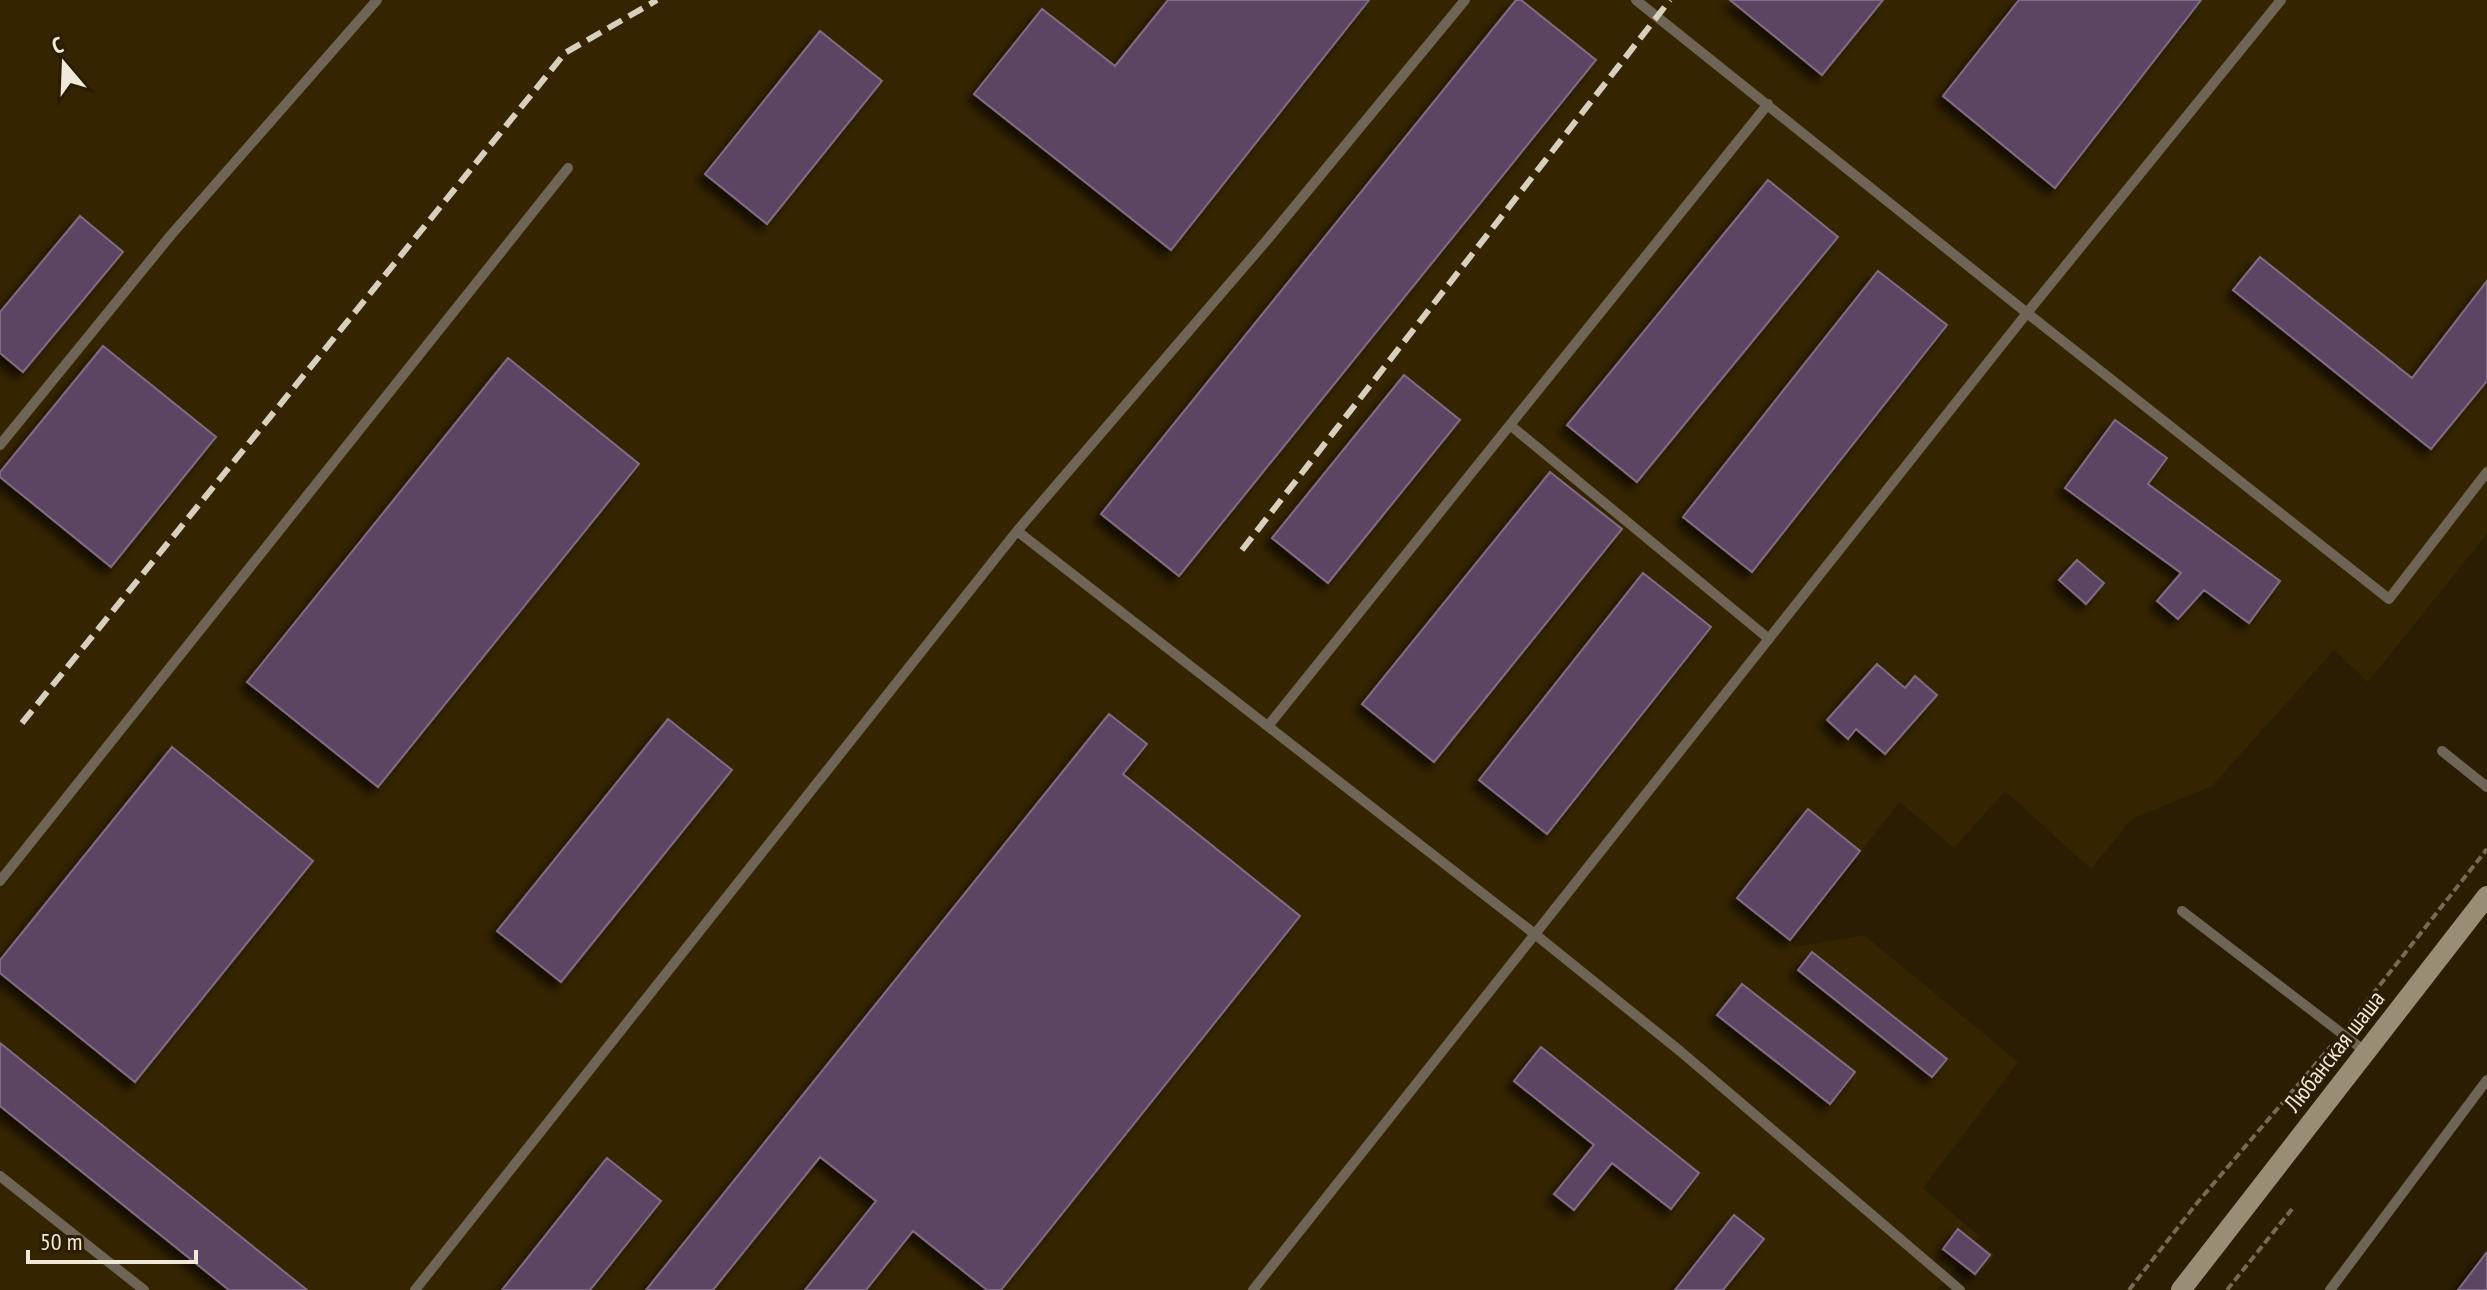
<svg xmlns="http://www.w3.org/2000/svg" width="2487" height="1290" font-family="'PT Sans Narrow',sans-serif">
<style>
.built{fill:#352400}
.building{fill:#5c4562;stroke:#806b85;stroke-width:2;filter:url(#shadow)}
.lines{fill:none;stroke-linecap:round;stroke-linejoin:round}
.path{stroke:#756a54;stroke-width:4;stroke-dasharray:8 4;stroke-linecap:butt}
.lane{stroke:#6e6556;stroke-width:10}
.secondary{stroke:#9a8d75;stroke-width:20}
.rail{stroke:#d8cfbe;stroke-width:6;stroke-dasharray:16 8;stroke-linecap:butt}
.labels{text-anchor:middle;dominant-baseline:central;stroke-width:6;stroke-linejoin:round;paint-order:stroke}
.street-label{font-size:24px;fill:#f0e8d8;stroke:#2a1d02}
</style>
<defs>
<filter id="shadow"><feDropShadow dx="-7" dy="7" stdDeviation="4" flood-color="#0009"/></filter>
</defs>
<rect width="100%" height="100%" fill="#2a1d02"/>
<path class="built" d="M 0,0 L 2487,0 L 2487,534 L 2368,682 L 2334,650 L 2212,786 L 2132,819 L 2091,869 L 2005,791 L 1954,848 L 1900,802 L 1790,940 L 1795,947 L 1864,935 L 2018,1062 L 1923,1188 L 1979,1236 L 1976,1241 L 1995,1255 L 1976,1278 L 1958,1266 L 1937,1290 L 0,1290 Z"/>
<path class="building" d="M 1168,0 L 1369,0 L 1171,250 L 974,94 L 1042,9 L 1115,66 Z
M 1516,0 L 1521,0 L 1596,60 L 1179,576 L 1101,514 Z
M 1730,0 L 1883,0 L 1822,75 Z
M 2019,0 L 2201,0 L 2055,188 L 1943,96 Z
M 820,31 L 882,81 L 767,224 L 705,174 Z
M 1768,180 L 1838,237 L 1637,482 L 1567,425 Z
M 80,216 L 123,252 L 23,372 L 0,353 L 0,312 Z
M 2260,257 L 2412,378 L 2487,281 L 2487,381 L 2431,449 L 2233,290 Z
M 1878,271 L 1947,325 L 1752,572 L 1683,517 Z
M 103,346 L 216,437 L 111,567 L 0,477 L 0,472 Z
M 508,358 L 639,464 L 378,787 L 247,682 Z
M 1404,375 L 1460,420 L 1328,583 L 1272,538 Z
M 2115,420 L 2167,458 L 2148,484 L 2280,581 L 2249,623 L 2204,590 L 2178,619 L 2157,601 L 2181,573 L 2065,488 Z
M 1550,472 L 1622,529 L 1434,762 L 1362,704 Z
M 2077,560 L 2104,583 L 2086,604 L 2059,580 Z
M 1643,573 L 1711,627 L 1547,834 L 1479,780 Z
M 1877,664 L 1905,688 L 1915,676 L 1937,695 L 1885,754 L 1856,729 L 1848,739 L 1827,720 Z
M 1109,714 L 1147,744 L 1123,774 L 1300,916 L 1001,1290 L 987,1290 L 913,1231 L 866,1290 L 805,1290 L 876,1201 L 820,1157 L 713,1290 L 646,1290 Z
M 668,719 L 732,770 L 561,982 L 497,931 Z
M 172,747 L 313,861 L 135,1082 L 0,973 L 0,960 Z
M 1808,809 L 1860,851 L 1790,940 L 1737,898 Z
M 1812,952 L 1947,1059 L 1932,1077 L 1798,970 Z
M 1742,984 L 1855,1072 L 1830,1104 L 1717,1015 Z
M 0,1043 L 307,1290 L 229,1290 L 0,1106 Z
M 1541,1047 L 1699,1173 L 1671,1209 L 1612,1163 L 1574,1210 L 1554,1194 L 1594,1145 L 1514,1081 Z
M 607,1158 L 661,1201 L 590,1290 L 502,1290 Z
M 1734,1215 L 1764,1239 L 1723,1290 L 1675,1290 Z
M 1958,1229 L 1990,1255 L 1975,1274 L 1943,1249 Z
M 2487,1252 L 2487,1290 L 2458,1290 Z"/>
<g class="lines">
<path class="path" d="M 2350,1023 L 2487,849
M 2129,1290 L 2197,1203 L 2331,1046
M 2227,1290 L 2292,1209"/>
<path class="lane" d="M 1465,0 L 1267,240 L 1017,531 L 1536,935 L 1680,1051 L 1960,1290
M 2281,0 L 2027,313 L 2389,599 L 2487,472
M 1510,425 L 1769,639
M 0,445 L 171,235 L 377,0
M 1268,726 L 1768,104
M 2442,751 L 2487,787
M 0,881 L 568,168
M 2182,911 L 2366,1052
M 0,1176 L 144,1290
M 415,1290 L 1017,531
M 1253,1290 L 2027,313 L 1636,0
M 2330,1290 L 2487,1080"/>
<path class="secondary" d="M 2181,1290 L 2487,896"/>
<path class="rail" d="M 1242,550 L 1670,0
M 22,723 L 565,53 L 657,0"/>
</g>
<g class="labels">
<g class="street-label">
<text transform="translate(2334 1051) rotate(-52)">Любанская шаша</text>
</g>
</g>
<g transform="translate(64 64) rotate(341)" stroke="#2a1d02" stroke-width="6" paint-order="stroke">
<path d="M0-6L14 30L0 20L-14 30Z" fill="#f0e8d8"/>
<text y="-12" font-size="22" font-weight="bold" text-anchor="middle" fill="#f0e8d8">С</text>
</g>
<path d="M28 1250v12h168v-12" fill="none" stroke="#f0e8d8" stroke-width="4"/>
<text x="40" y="1250" font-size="24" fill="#f0e8d8" stroke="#2a1d02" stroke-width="6" paint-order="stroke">50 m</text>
</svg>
